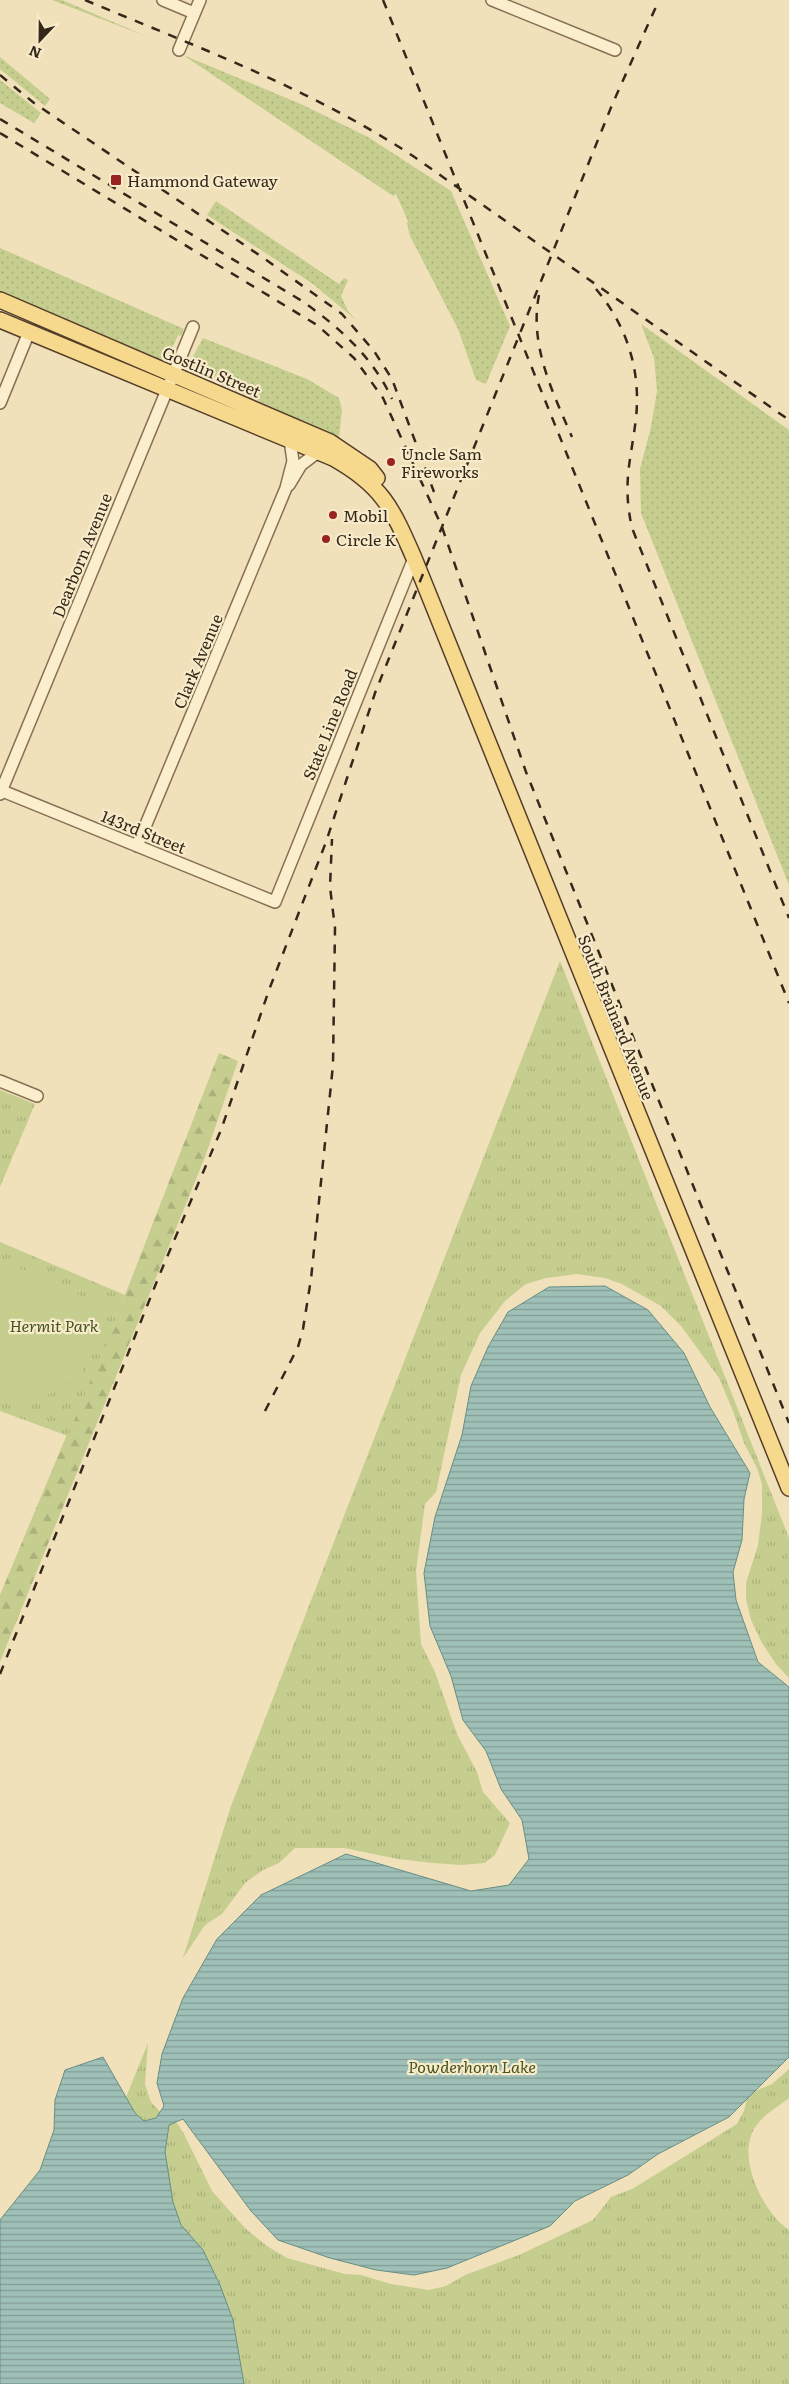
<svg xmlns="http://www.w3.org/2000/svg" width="789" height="2384" font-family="Literata,serif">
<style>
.grass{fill:url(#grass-dots)}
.forest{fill:url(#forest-firs)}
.park{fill:url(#park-tufts)}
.pitch{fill:#c5ce8e}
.water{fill:url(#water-rules);stroke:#678e85}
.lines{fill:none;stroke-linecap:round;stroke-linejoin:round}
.minor-casing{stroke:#877054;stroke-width:14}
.major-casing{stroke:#543e29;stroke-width:18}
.minor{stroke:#fbeecd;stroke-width:11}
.major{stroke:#f7d98e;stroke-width:15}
.rail{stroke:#35281a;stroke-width:2.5;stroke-dasharray:9 9;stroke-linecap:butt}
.poi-dot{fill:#9a2220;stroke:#f7ebca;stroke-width:2}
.labels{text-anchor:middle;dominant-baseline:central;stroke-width:4.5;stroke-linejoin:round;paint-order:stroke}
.poi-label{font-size:16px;fill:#35281a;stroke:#f7ebca;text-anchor:start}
.street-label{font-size:16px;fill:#35281a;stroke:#f7ebca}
.park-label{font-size:16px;font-style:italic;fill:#45531f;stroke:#f7ebca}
</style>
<defs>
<pattern id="grass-dots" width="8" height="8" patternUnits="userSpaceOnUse" patternTransform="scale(1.25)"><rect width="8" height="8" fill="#c5ce8e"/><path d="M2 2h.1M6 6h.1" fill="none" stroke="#aab17a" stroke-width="1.8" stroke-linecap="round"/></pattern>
<pattern id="forest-firs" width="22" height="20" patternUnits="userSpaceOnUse" patternTransform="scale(1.25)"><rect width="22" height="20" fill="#c5ce8e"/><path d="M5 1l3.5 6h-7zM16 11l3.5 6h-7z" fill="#aab17a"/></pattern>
<pattern id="park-tufts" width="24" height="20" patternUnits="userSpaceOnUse" patternTransform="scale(1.25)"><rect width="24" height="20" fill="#c5ce8e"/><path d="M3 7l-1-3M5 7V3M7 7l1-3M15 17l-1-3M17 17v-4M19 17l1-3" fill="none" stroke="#aab17a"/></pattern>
<pattern id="water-rules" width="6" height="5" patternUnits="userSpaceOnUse" patternTransform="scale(1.25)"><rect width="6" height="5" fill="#9fc0b7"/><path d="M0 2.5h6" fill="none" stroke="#829c94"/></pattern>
</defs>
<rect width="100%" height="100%" fill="#f0e1ba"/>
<path class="grass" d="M 52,0 L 62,0 L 148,37 Z
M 183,55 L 301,104 L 368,137 L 451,191 L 510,326 L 486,384 L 476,380 L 458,329 L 410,236 L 407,223 L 408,221 L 396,194 L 393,196 Z
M 0,57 L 50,99 L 45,106 L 0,69 Z
M 0,80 L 41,113 L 34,123 L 0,103 Z
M 216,201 L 339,284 L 344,278 L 348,280 L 341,296 L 348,311 L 356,320 L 313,284 L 207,215 Z
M 0,248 L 184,329 L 181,336 L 178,335 L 167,360 L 157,360 L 0,292 Z
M 641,324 L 789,430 L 789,885 L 641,513 L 640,469 L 651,427 L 657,391 L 654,358 Z
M 203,338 L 307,379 L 339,398 L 342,410 L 339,438 L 196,372 L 190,362 Z"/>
<path class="forest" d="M 219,1053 L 238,1061 L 205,1157 L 0,1662 L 0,1595 L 125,1295 Z"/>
<path class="park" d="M 560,961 L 789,1538 L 789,1678 L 776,1664 L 762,1643 L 751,1620 L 746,1599 L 746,1583 L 758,1545 L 762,1514 L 762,1484 L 757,1468 L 744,1443 L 733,1411 L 719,1378 L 681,1326 L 661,1306 L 622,1284 L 605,1278 L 577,1274 L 546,1278 L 526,1284 L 505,1301 L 480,1333 L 461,1375 L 436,1492 L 425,1504 L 416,1571 L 421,1644 L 435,1672 L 457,1734 L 477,1772 L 483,1792 L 510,1823 L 495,1855 L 485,1863 L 461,1865 L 433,1863 L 398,1859 L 344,1848 L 295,1848 L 279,1863 L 263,1870 L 245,1883 L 222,1914 L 205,1925 L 183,1958 L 231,1806 Z
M 0,1090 L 35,1104 L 0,1187 Z
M 0,1242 L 125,1295 L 68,1436 L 0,1411 Z
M 148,2043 L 145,2084 L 151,2102 L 164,2116 L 177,2123 L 184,2134 L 212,2191 L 246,2229 L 267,2246 L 287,2258 L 345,2274 L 361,2275 L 391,2284 L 429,2290 L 446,2286 L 465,2275 L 519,2255 L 593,2220 L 611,2197 L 632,2189 L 650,2178 L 737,2124 L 744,2111 L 748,2094 L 772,2084 L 789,2069 L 789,2098 C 776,2108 759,2117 752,2133 C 739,2163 764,2213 789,2230 L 789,2384 L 2,2384 L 54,2275 Z"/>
<path class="pitch" d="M 0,1259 L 110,1309 C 104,1324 99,1341 92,1356 C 75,1389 36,1406 0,1399 Z"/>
<path class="water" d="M 605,1286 L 648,1310 L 684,1353 L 710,1407 L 750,1473 L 744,1499 L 742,1540 L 733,1572 L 736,1600 L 758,1662 L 789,1687 L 789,2057 L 729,2117 L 658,2154 L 628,2175 L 575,2201 L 550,2226 L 447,2268 L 414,2275 L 376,2270 L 330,2258 L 278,2240 L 251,2211 L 183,2119 L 169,2125 L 165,2152 L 173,2202 L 181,2225 L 203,2250 L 220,2285 L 233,2320 L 244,2384 L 0,2384 L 0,2220 L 40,2170 L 54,2130 L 55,2100 L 65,2070 L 103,2057 L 135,2113 L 144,2121 L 156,2118 L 164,2106 L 157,2083 L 162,2054 L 183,1998 L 217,1939 L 261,1895 L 346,1854 L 471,1891 L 509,1885 L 529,1859 L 522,1820 L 501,1789 L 486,1751 L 463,1720 L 451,1676 L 430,1626 L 424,1573 L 435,1517 L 462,1435 L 471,1386 L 488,1347 L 508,1312 L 549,1287 Z"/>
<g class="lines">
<defs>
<path id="minor" d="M 163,0 L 194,13
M 492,0 L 615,50
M 179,50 L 200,0
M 0,403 L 29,332
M 289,485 L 301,465 L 318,452
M 0,790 L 275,902 L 414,558
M 0,794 L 193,327
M 137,846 L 286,488 L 293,461 L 290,440
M 0,1081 L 37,1096"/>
<path id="major" d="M 0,300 L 330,442 L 370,469 L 377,478
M 0,320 L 333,458 C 383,486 392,508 414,558 L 789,1488"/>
</defs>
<use href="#minor" class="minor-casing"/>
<use href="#major" class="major-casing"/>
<use href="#minor" class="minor"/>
<use href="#major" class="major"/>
<path class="rail" d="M 85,0 C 197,47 311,89 413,156 L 789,420
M 383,0 L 789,1003
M 0,75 L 34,103 L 265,259 L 342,314 L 374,351 L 392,379 L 434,492
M 0,119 L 302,301 C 339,327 373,357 392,399
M 0,133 L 317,325 L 354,358 L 383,398 L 442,527 L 526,772 L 789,1423
M 596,289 C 627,326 641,370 636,418 C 631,461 622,482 632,528 L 789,918
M 539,295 C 529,345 553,393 572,437
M 265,1411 L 298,1347 L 303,1329 L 311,1279 L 333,1065 L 335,928 L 330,887 L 332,839
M 0,1674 L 159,1276 L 221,1130 L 269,990 L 326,842 L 375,693 L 612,105 L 659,0"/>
</g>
<g class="poi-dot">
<rect x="110" y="174" width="12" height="12" rx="2.5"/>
<circle cx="391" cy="462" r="5"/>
<circle cx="333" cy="515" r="5"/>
<circle cx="326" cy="539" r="5"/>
</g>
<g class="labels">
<g class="poi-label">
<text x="127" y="180">Hammond Gateway</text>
<text x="401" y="453">Uncle Sam<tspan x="401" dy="18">Fireworks</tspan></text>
<text x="343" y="515">Mobil</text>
<text x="336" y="539">Circle K</text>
</g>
<g class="street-label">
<text transform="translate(212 371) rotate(23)">Gostlin Street</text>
<text transform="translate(81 555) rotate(-68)">Dearborn Avenue</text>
<text transform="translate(197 661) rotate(-67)">Clark Avenue</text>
<text transform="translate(329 724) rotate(-68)">State Line Road</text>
<text transform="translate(144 831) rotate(22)">143rd Street</text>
<text transform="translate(617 1017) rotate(68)">South Brainard Avenue</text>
</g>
<g class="park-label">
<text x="54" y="1325">Hermit Park</text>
<text x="472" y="2066">Powderhorn Lake</text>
</g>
</g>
<g transform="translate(40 40) rotate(202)" stroke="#f7ebca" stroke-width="4" paint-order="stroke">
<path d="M0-4L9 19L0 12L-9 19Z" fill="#35281a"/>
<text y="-8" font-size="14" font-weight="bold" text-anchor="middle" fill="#35281a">N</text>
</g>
</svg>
